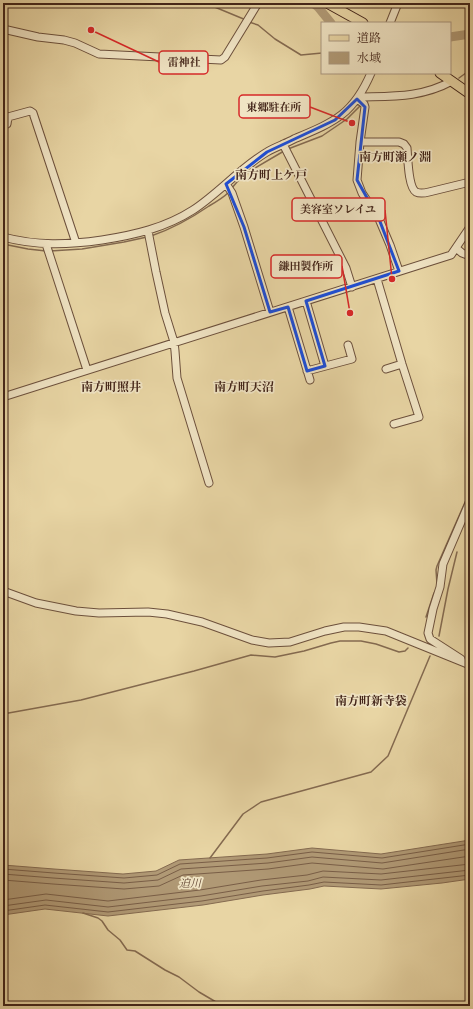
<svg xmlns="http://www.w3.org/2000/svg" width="473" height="1009" font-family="'Libre Caslon Text','Noto Serif JP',serif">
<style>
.water{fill:#b09975;stroke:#846a50}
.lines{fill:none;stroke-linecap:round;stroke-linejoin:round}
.shore{stroke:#795e47;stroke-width:1}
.stream{stroke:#846a50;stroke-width:1.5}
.river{stroke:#b09975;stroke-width:9}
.minor-casing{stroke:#6c503c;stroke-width:9}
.major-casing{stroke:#422419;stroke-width:11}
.minor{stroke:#f0e4c4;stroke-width:7}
.major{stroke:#e8d5a4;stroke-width:9}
.marked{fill:none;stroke:#1d4ed8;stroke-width:3;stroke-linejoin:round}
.labels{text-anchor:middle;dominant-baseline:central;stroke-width:3.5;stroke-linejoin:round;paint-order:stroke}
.water-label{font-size:11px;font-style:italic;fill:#634735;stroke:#f0e4c4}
.quarter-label{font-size:12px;font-weight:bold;fill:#422419;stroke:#f0e4c4}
.leader{fill:none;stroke:#d62828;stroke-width:1.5}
.callout-dot{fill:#d62828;stroke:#f0e4c4;stroke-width:1.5}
.callout{fill:#f0e4c4;stroke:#d62828;stroke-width:1.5}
.callout-label{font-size:11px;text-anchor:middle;font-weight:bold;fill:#422419}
</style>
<rect width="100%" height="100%" fill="#e8d5a4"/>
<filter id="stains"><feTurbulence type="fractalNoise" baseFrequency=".005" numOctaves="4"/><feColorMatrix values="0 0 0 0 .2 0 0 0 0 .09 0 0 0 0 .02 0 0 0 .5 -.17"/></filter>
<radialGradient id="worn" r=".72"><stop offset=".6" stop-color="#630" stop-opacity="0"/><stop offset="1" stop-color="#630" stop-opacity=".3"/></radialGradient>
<path class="water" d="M 470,840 L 470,879 L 442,883 L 381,889 L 324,886 L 310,889 L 263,895 L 203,905 L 108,916 L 45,909 L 3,915 L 3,865 L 54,869 L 123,874 L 156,871 L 179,860 L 267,854 L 312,848 L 381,854 Z"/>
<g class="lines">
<path class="shore" d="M 3,869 L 54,873 L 124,878 L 157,875 L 180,864 L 267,858 L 312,852 L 382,858 L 470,844
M 3,874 L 53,878 L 124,883 L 158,880 L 181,869 L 268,863 L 312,857 L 382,863 L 470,849
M 3,880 L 53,884 L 124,889 L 159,886 L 183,875 L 268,869 L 312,863 L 383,869 L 470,856
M 3,900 L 46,894 L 108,901 L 200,890 L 261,880 L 307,875 L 323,871 L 381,874 L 470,864
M 3,906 L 46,900 L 108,907 L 201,896 L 262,886 L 308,881 L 323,877 L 381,880 L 470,870
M 3,911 L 45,905 L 108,912 L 202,901 L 263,891 L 309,885 L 324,882 L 381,885 L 470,875"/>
<path class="stream" d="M 205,3 L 246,20
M 249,22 L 258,25 L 275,39 L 301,55 L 322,53
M 459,78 L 470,70
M 288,149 L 322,136 L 347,119 L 361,105
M 231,189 L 237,182 L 250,171 L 284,151
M 151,236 C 172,229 190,219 209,206 C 216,202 223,198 229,192
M 3,244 L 28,249 L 46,251
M 50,251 L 82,249 L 124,242 L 147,237
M 437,584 L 436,570 L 437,566 L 470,491
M 426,617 L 434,593
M 439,636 L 448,589 L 457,552
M 3,714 L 81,700 L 194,671 L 251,655 L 275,657 L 304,651 L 331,643 L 340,641 L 361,641 L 376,644 L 399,652 L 405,651 L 408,648
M 210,858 L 243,814 L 261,802 L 371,772 L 388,756 L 430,656
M 83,913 L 98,918 L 102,921 L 108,930 L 120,940 L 127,950 L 135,951 L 165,970 L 179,977 L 199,992 L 216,1002 L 227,1006"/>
<path class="river" d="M 313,3 L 318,7 L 331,23
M 450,37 L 470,34"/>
<defs>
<path id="minor" d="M 3,5 L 4,3
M 390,23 L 398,3
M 3,29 L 38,37 L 64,40 L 75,43 L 99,54 L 221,60 L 225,57 L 258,3
M 359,97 C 392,96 421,98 452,81
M 357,99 L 364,104 L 365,107 L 360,142 L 357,180 L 362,193 L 379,219 L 390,245 L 399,271
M 3,126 L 7,124 L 8,117 L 30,111 L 33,113 L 76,243
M 360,142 L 399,142 L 404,144 L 407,148 C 408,158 408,187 416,192 C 420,194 425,193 429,192 L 470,182
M 283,144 L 346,268 L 352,287
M 226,184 L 232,193 L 244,227 L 270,312
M 148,231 L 156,272 L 165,313 L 174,342 L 175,351 L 177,378 L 209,483
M 3,237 C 37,246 67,245 102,240 C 134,235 165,228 193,210 C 219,193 240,168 267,152 C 275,147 285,144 294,139 C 334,122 353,115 371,73
M 46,244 L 87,370
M 456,248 L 462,253 L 470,256
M 377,279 L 402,364 L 419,417 L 394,424
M 306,301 L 325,366
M 288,307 L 310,380
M 386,369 L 402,364
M 307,371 L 352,359 L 348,345
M 3,397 L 451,255 L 470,227
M 3,591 L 36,603 L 76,611 L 99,613 L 148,612 L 167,614 L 202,622 L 252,640 L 269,643 L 290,642 L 325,631 L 344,627 L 359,627 L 386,631 L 470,665
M 461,659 L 430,639 L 428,633 L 433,609 L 440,587 L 443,564 L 470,501"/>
<path id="major" d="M 327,3 L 363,23
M 440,73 L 470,94"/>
</defs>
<use href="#minor" class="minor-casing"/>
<use href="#major" class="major-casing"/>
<use href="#minor" class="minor"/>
<use href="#major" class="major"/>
</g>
<path class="marked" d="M 357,99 L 365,107 L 357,180 L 379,219 L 399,271 L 306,301 L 325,366 L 307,371 L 288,307 L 270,312 L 244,227 L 226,184 L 267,152 L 335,120 Z"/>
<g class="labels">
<g class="water-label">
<text x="190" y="883">迫川</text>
</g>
<g class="quarter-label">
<text x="395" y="156">南方町瀬ノ淵</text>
<text x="271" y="174">南方町上ケ戸</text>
<text x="111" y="386">南方町照井</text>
<text x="244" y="386">南方町天沼</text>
<text x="371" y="700">南方町新寺袋</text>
</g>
</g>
<path class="leader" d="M91 30L159 62M352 123L310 107M392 279L385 210M350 313L342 266"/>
<g class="callout-dot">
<circle cx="91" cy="30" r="4"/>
<circle cx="352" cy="123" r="4"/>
<circle cx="392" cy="279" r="4"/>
<circle cx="350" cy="313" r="4"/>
</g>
<g class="callout">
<rect x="159" y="51" width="49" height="23" rx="4"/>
<rect x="239" y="95" width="71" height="23" rx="4"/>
<rect x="292" y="198" width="93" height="23" rx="4"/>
<rect x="271" y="255" width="71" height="23" rx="4"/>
</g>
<g class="callout-label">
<text x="184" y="66">雷神社</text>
<text x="274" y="111">東郷駐在所</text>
<text x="338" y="213">美容室ソレイユ</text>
<text x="306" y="270">鎌田製作所</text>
</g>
<rect width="473" height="1009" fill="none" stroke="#e8d5a4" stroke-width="16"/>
<rect x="4" y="4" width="465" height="1001" fill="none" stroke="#422419" stroke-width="2"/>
<rect x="8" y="8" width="457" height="993" fill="none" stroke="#422419"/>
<rect x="321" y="22" width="130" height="52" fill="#f0e4c4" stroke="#aa9780"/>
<rect x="329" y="35" width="20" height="6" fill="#e8d5a4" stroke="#aa9780"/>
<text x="357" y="42" font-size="12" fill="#422419">道路</text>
<rect x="329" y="52" width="20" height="12" fill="#b09975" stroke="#aa9780"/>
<text x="357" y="62" font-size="12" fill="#422419">水域</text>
<rect width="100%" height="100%" filter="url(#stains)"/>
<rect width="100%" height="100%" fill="url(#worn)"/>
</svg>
